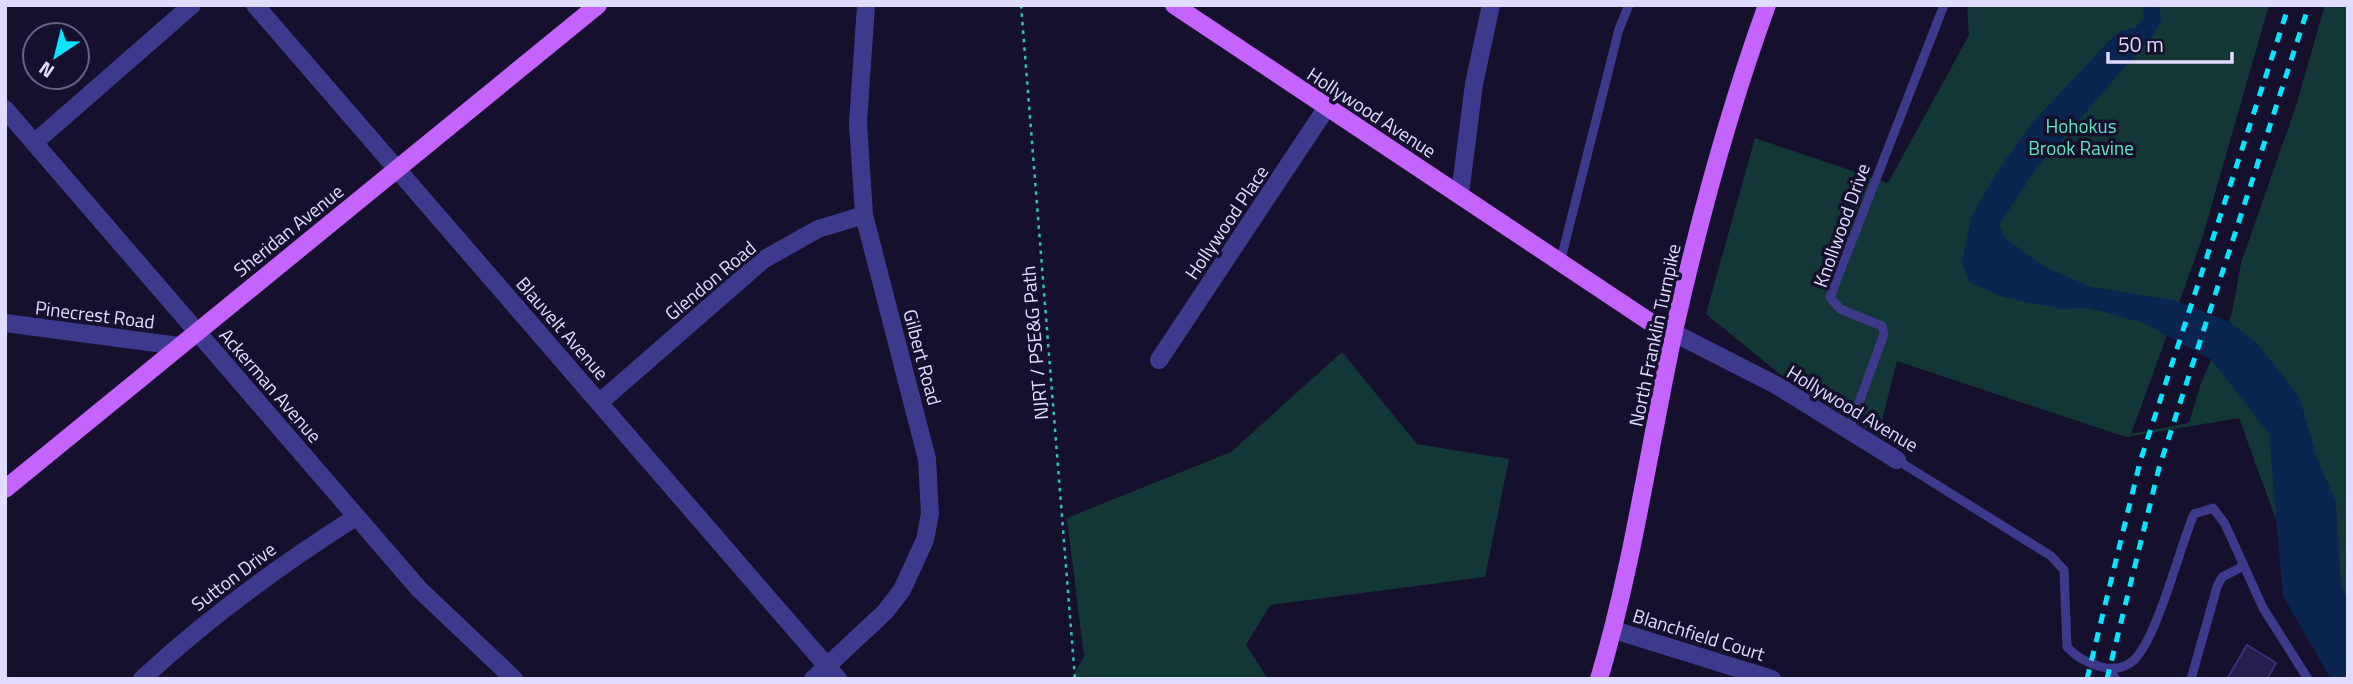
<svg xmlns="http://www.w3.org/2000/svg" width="2353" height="684" font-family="'Titillium Web',sans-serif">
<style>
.green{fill:#133736}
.water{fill:#0b2551}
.building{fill:#261c4e;stroke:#3d2d7b;stroke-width:2}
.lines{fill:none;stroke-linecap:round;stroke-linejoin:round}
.path{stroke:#2dc3ba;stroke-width:2.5;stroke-dasharray:3.5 5;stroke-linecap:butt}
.lane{stroke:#3d3a8d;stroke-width:9}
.street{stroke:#3d3a8d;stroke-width:18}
.primary{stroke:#c563ff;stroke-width:18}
.rail{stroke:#08e6ff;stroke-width:5;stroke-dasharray:10 9;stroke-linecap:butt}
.labels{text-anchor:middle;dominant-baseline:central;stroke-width:7;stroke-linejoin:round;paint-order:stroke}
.street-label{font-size:19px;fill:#e0dcff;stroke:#15112d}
.park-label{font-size:19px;fill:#62e5c4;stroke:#15112d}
</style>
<rect width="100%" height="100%" fill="#15112d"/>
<path class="green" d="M 1967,5 L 2269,5 L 2201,242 L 2131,434 L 2189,423 L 2201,383 L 2232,313 L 2241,263 L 2296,106 L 2325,5 L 2348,5 L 2348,679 L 2334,679 L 2239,418 L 2126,437 L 1897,361 L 1878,436 L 1792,384 L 1706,314 L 1755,138 L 1888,183 L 1969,35 Z
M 1342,352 L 1417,444 L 1509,459 L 1485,577 L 1270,605 L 1246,645 L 1268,679 L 1071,679 L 1084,657 L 1067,518 L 1231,452 Z"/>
<path class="water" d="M 2143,5 L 2158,5 L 2162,20 L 2152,36 L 2036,169 L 1999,225 L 2005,238 L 2045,267 L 2091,287 L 2174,300 L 2229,322 L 2256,342 L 2299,396 L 2317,458 L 2336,502 L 2341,585 L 2348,606 L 2348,679 L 2331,679 L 2283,596 L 2269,434 L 2212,360 L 2144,323 L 2089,308 L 2061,309 L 2003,297 L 1969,282 L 1962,262 L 1972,216 L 1997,172 L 2033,122 L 2106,44 L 2120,31 L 2135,28 L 2144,18 Z"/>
<path class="building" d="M 2247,645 L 2276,663 L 2267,679 L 2227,679 Z"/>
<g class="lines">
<path class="path" d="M 1021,5 L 1075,679"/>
<path class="lane" d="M 1560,263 L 1619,29 L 1629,5
M 1849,430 L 1884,334 L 1882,326 L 1840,309 L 1830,297 L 1944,5
M 1897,460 L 2051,556 L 2064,570 L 2067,647 C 2082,663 2115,678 2134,660 C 2158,636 2179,549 2194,514 L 2213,508 L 2225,524 L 2263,608 L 2308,679
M 2109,669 L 2116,679
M 2191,679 L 2217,587 L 2222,577 L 2244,566"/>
<path class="street" d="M 255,5 L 838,679
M 5,109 L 419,589 L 514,679
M 34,143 L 192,5
M 1460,194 L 1474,84 L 1491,5
M 5,323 L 179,346
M 1674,333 L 1776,385 L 1897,460
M 1159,360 L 1327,107
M 599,403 L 763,260 L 818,229 L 864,215
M 1614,630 L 1772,679
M 142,679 C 209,617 280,565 356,517
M 813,679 L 885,612 L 902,590 L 925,540 L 930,514 L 927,459 L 864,215 L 858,123 L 866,5"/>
<path class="primary" d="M 1174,5 L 1653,324 L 1674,333
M 5,489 L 598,5
M 1599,679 C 1633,565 1649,447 1674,331 C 1699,220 1728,112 1767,5"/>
<path class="rail" d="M 2087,679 L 2140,462 L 2289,5
M 2107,679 L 2159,468 L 2309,5"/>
</g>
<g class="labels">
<g class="street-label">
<text transform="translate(1372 112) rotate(33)">Hollywood Avenue</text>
<text transform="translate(1226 222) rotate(-56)">Hollywood Place</text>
<text transform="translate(1841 225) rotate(-70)">Knollwood Drive</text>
<text transform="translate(288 230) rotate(-39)">Sheridan Avenue</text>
<text transform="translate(710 280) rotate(-40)">Glendon Road</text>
<text transform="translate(95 314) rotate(7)">Pinecrest Road</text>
<text transform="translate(563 328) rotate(49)">Blauvelt Avenue</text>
<text transform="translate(1654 335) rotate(-78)">North Franklin Turnpike</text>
<text transform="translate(1034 343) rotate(-95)">NJRT / PSE&amp;G Path</text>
<text transform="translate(923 357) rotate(75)">Gilbert Road</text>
<text transform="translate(271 385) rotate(49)">Ackerman Avenue</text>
<text transform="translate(1853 408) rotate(31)">Hollywood Avenue</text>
<text transform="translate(233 576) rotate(-37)">Sutton Drive</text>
<text transform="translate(1699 634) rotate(17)">Blanchfield Court</text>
</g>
<g class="park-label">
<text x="2081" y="125">Hohokus<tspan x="2081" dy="22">Brook Ravine</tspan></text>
</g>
</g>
<rect width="2353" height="684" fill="none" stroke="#e0dcff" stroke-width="14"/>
<g transform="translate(56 56) rotate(215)"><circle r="33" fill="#15112d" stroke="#666281" stroke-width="2"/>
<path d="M0-5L12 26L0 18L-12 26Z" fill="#08e6ff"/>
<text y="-10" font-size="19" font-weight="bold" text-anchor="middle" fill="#e0dcff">N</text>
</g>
<path d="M2108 52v10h124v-10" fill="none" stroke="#e0dcff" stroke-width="3.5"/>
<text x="2118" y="52" font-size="21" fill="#e0dcff" stroke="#15112d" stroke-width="5" paint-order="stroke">50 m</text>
</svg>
